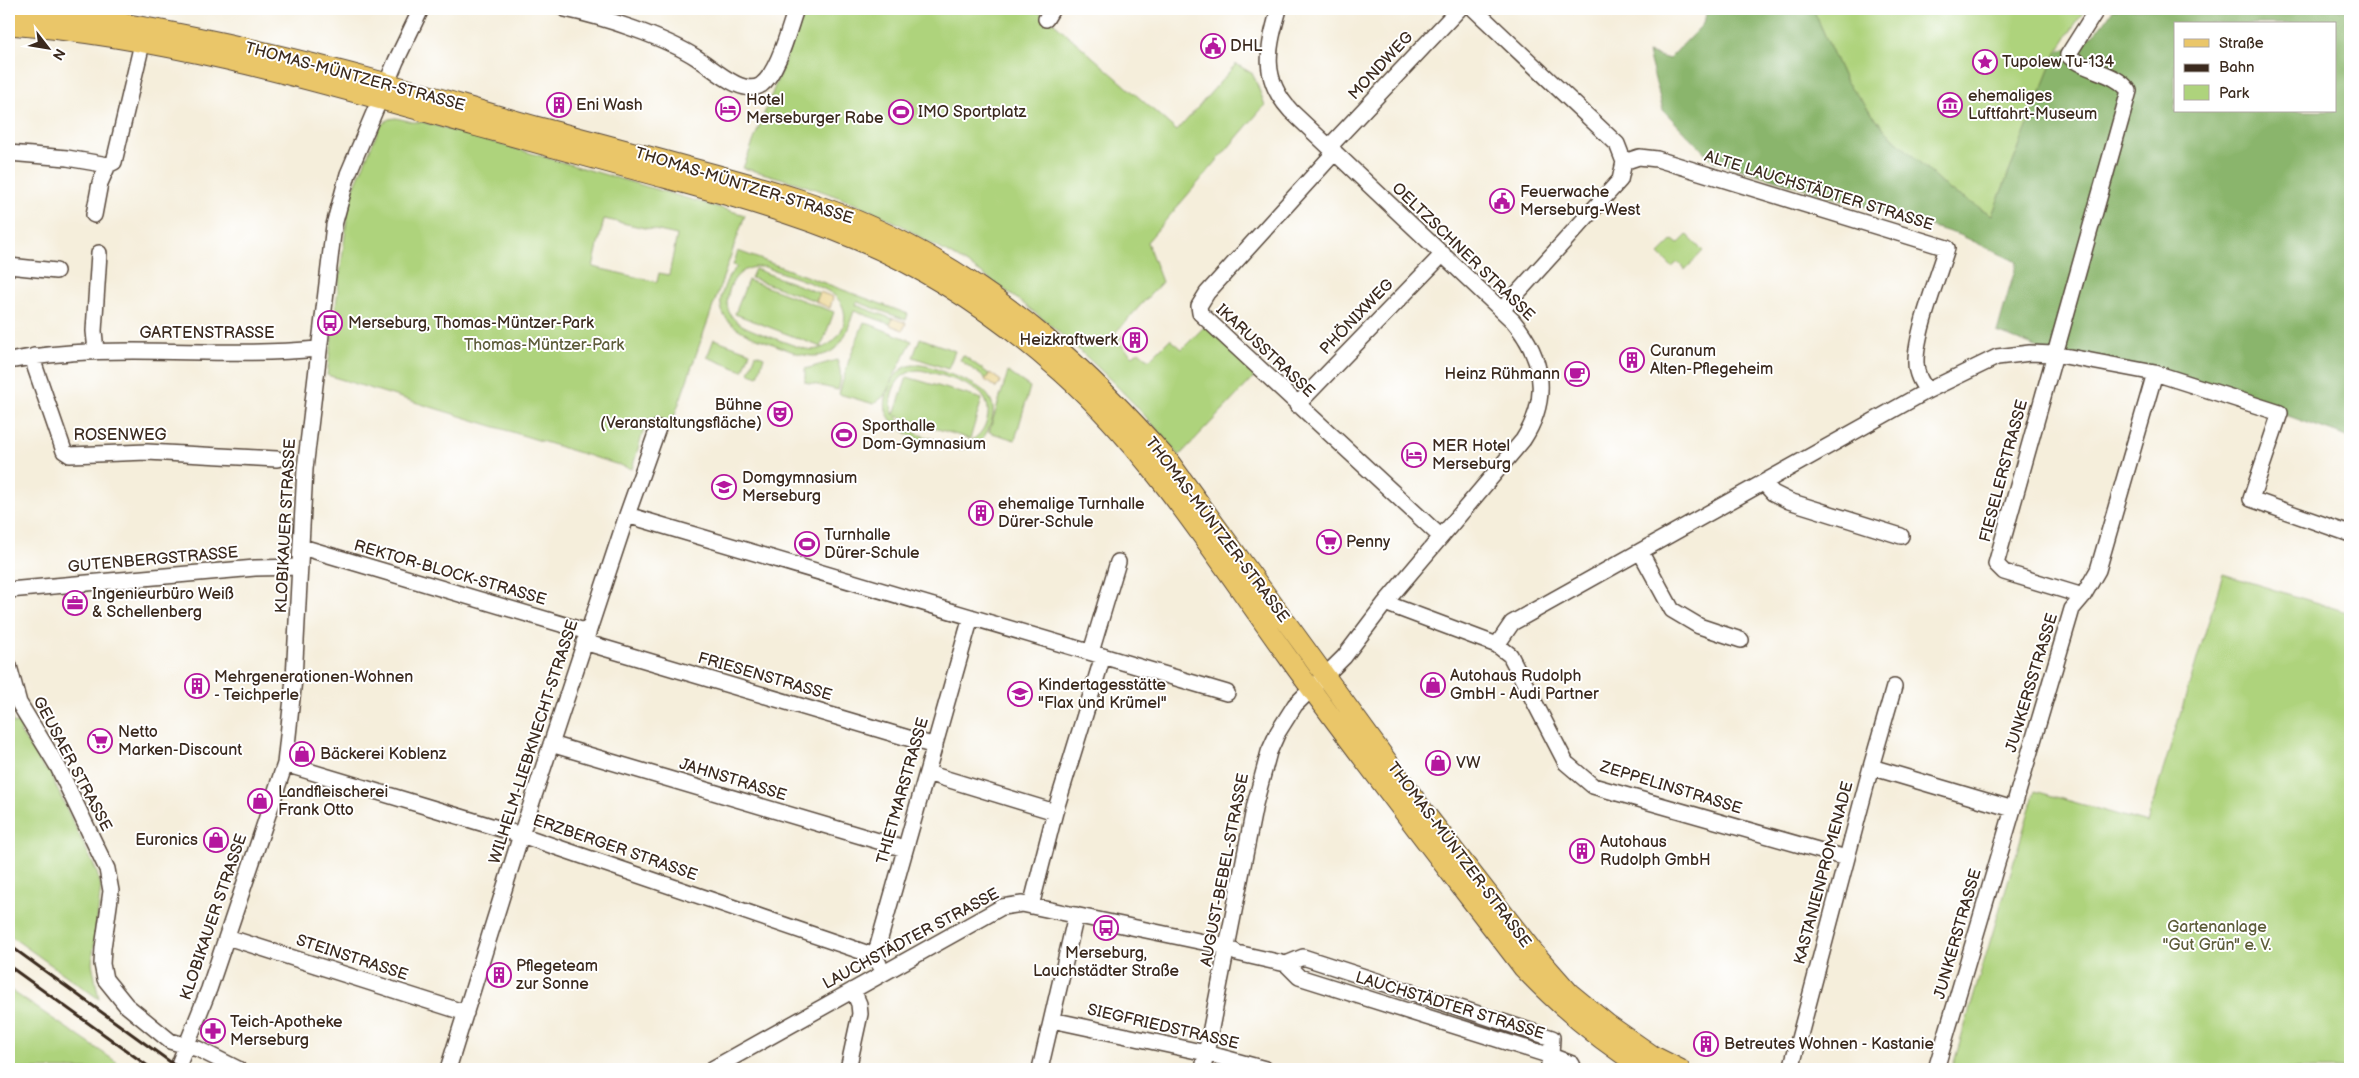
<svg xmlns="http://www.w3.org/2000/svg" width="2359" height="1078" font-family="'Balsamiq Sans',sans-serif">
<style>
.green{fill:#aed37c;stroke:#747e4d;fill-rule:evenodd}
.forest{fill:#8ab56c;stroke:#627045;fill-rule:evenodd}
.sand{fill:#eeda9e;stroke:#94825e}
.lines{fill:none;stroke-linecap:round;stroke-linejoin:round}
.minor-tunnel{stroke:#d0c7b5;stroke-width:15;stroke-dasharray:15 8;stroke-linecap:butt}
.minor-casing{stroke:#57473a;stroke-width:18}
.major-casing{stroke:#57473a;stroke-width:21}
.minor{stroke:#fff;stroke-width:15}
.major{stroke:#eac669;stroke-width:19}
.rail{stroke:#3b2a1e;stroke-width:3}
.labels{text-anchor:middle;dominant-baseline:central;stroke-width:4;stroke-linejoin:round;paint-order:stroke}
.poi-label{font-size:16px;fill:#3b2a1e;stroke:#fff;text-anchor:start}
.street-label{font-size:16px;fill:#3b2a1e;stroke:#fff}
.park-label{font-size:16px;fill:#5e5d3a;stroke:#fff}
</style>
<rect width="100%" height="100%" fill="#fff"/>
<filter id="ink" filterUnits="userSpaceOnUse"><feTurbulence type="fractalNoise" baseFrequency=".02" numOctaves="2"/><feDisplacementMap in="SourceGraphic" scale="10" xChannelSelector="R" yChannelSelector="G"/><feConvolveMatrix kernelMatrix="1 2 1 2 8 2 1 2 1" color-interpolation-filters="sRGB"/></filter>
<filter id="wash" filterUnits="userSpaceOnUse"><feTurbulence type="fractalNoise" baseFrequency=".0096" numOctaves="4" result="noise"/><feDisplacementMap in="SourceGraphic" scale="20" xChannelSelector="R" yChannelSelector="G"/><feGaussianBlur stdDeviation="1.12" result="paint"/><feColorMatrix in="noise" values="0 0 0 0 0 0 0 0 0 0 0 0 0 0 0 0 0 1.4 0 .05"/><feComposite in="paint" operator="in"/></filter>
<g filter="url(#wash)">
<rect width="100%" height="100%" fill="#f5eedb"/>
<path class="green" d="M 805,9 L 1031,9 L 1045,15 L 1177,131 L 1236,64 L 1253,74 L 1265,105 L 1147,242 L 1162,282 L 1115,333 L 1122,337 L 1118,342 L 1133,356 L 1139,351 L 1149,360 L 1170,339 L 1182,349 L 1205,326 L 1257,374 L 1179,456 C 1120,382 1048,317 969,265 C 955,256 940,249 926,241 C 916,235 907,228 897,223 C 849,198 795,181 743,168 Z
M 1813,9 L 2085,9 L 2057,52 L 1992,215 L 1949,190 L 1885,130 L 1845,80 Z
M 396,118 L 413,122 L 423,122 L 745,215 L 671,426 L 647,419 L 632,469 L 327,375 L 350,197 L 380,126 L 389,119 ZM 604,219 L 677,235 L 669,275 L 659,273 L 657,282 L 593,267 Z
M 1687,235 L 1703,251 L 1685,270 L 1678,262 L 1672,267 L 1659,254 L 1673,240 L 1678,244 Z
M 738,251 L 908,314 L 906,320 L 857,302 L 856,305 L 893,319 L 890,324 L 854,311 C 849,325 845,343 832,351 C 813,363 792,351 773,344 C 749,335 711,324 723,290 C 726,281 729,274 737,267 L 733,265 ZM 755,267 L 765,267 C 783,274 824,285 836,297 C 859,319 832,358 802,348 C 789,344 777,339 765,335 C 742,326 719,319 730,288 C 734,277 742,269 755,267 Z
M 755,269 L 819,293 L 816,301 L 751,278 Z
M 748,280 L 834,312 L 821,347 L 735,314 Z
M 864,322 L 912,341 L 890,383 C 895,377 898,370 906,367 C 920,361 936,369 949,374 C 978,385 1006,395 987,432 C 982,441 973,448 963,449 C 941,452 892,434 886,410 C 884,401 887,393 890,385 L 884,396 L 874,404 L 839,394 L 849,360 ZM 918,370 C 932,371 973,384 982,395 C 996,411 984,439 964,443 C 953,445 941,441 930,438 C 917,435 903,428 896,416 L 970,439 L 982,399 L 907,377 L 894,415 C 885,396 897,372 918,370 Z
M 920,338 L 955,351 L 948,369 L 913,357 Z
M 714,339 L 750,352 L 743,371 L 707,357 Z
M 756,354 L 764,357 L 758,376 L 749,373 Z
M 963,355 L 989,374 L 986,379 L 960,360 Z
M 837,360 C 841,371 842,379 838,390 L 805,382 L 805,369 Z
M 1008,372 L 1030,387 L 1015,440 L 989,432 Z
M 2223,574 L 2350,613 L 2350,1069 L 1952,1069 L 2035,791 L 2147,823 Z
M 9,710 L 14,724 L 22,720 L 27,727 L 20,732 L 45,770 L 52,766 L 55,773 L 51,776 L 96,870 L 101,886 L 92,963 L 99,999 L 9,935 Z
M 9,989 L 127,1069 L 9,1069 Z"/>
<path class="forest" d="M 1707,9 L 1813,9 L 1845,80 L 1885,130 L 1949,190 L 1992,215 L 2057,52 C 2086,41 2097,37 2113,9 L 2350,9 L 2350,438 L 2280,413 L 2054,354 L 1997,332 L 2017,262 L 1960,235 L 1713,161 L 1663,110 L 1648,53 L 1669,59 L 1704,23 ZM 2175,24 L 2335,24 L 2335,111 L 2175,111 Z"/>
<path class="sand" d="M 820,292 L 833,297 L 830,308 L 816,302 Z
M 893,318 L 906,323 L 903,330 L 890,325 Z
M 990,373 L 1001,381 L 996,388 L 985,380 Z"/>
</g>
<g filter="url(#ink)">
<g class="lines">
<path class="minor-tunnel" d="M 277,459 L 293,460"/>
<defs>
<path id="minor" d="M 565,9 C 603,17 665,37 697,58 C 712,67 742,97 761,85 C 778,73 789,28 796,9
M 1474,9 L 1617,144 L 1624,162 L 1620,180 L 1502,310
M 1046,19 L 1052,9
M 1329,147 L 1459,9
M 1335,152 L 1207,293 L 1199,306 L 1200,313 L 1441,537
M 9,153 L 67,158 L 108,165 L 114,162 L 140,52
M 1624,162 L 1639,157 L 1657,159 L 1947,248 C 1938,277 1915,335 1916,363 C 1916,374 1921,382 1927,391
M 94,215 L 100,183 L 108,165
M 9,266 L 56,271
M 96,351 L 94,331 L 99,253
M 34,356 L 35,367 L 64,451 L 70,455 L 147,452 L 277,459
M 9,361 C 111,341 215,359 317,349
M 1297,405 L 1443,254
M 1764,483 L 1773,493 L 1789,501 L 1901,536
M 627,515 L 1227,693
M 302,547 L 588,632
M 1641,553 L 1672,610 L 1699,626 L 1741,640
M 9,590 L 255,568 L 300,567
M 2083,596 L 2004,572 L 1996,564 L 2129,91 C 2115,71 2085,72 2068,55 L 2097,9
M 1385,603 L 1497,645 L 1510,655 L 1566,763 L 1593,786 L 1846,858
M 584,642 L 935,746
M 1497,645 L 1512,623 L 1927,391 L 1997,357 L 2030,353 L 2054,354 L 2155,373 L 2280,413 L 2251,499 L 2350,534
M 1091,652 L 1118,562
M 9,666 L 19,703 L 58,767 L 107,869 L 111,891 L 103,948 L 102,964 L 105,979 L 126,1005 L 170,1041 L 198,1049 L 238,1069
M 551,744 L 905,849
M 285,764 L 521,835 L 875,956
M 1871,767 L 2013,809 L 2072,609 L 2083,596 L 2098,570 L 2155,373
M 927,773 L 1055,812
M 1031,906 L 1055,812 L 1103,656
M 227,937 L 466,1013
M 879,964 L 875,956 L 971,617
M 1286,964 L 1303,957 L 1552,1038 L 1551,1056 L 1548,1069
M 1052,1020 L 1206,1053 L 1265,1069
M 177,1069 L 209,989 L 285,764 L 294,679 L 305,469 L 334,225 L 348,174 L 396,61 L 421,9
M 448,1069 L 521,835 L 627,515 L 658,428
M 712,1069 L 1002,907 L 1022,904 L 1227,947 L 1237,953 L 1286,964 L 1299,977 L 1551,1056 L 1572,1064 L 1574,1069
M 848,1069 L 860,1014 L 859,1004 L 853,990
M 1040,1069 L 1076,915
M 1203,1069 L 1255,804 L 1269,752 L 1278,732 L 1295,705 L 1344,657 L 1385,603 L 1523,440 C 1550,399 1544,358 1513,321 L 1291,111 C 1260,78 1268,48 1279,9
M 1791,1069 L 1871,767 L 1894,687
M 1936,1069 L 2013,809"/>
<path id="major" d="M 20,9 C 144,22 267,50 387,83 C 438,97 488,113 539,127 C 590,140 641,154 692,168 C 764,187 836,207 902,241 C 1009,296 1090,371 1169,461 L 1426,814 L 1533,951 L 1569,992 L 1608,1024 L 1654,1056 L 1680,1069
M 9,25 C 168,37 325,84 478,127 C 538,143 599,160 660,177 C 726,195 793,213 857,240 C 931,271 1002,319 1062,373 C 1153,455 1218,561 1290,660 C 1365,764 1445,866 1523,968 C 1560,1007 1599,1041 1645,1069"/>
</defs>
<use href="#minor" class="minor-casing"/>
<use href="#major" class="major-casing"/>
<use href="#minor" class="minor"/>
<use href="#major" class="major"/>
<path class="rail" d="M 9,945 L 180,1069
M 9,966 L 152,1069"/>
</g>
</g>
<defs>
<symbol id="civic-ring" viewBox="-11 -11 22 22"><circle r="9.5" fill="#fff" stroke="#b5179e" stroke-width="1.5"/><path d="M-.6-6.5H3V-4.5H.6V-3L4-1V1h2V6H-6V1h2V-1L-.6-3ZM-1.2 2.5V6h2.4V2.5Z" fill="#b5179e"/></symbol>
<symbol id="sight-ring" viewBox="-11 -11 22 22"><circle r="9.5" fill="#fff" stroke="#b5179e" stroke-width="1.5"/><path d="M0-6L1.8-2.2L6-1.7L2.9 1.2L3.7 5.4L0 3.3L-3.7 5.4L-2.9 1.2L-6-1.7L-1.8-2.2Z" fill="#b5179e"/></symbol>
<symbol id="building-ring" viewBox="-11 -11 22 22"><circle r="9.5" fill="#fff" stroke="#b5179e" stroke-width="1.5"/><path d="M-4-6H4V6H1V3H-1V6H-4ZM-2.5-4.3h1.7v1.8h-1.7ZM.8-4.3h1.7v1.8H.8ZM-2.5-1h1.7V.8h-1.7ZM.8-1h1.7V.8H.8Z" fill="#b5179e"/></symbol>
<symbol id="museum-ring" viewBox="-11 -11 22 22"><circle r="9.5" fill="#fff" stroke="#b5179e" stroke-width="1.5"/><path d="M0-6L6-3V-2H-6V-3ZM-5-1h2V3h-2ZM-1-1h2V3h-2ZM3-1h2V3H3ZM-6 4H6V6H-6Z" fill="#b5179e"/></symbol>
<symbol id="hotel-ring" viewBox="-11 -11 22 22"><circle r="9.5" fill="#fff" stroke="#b5179e" stroke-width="1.5"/><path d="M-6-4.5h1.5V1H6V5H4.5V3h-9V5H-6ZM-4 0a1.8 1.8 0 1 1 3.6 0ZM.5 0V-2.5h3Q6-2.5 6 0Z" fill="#b5179e"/></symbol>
<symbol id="stadium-ring" viewBox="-11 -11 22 22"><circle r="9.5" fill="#fff" stroke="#b5179e" stroke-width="1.5"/><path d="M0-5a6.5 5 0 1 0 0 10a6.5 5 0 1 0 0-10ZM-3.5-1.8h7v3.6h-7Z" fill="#b5179e"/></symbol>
<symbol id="bus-ring" viewBox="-11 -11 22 22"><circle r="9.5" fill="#fff" stroke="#b5179e" stroke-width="1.5"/><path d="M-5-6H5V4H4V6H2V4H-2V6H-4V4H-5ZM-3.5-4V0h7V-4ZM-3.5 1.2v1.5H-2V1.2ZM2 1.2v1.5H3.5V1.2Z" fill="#b5179e"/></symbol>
<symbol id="cafe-ring" viewBox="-11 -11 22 22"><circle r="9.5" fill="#fff" stroke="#b5179e" stroke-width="1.5"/><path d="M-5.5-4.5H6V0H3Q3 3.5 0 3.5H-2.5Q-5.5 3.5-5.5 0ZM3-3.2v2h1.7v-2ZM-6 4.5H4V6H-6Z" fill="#b5179e"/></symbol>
<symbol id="theatre-ring" viewBox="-11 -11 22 22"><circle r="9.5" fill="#fff" stroke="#b5179e" stroke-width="1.5"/><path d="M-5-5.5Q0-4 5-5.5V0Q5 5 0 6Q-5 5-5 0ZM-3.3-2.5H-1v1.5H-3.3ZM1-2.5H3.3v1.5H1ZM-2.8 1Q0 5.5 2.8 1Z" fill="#b5179e"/></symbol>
<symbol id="school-ring" viewBox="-11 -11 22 22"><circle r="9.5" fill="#fff" stroke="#b5179e" stroke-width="1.5"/><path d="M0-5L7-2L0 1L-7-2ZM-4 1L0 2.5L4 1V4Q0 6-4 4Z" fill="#b5179e"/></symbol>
<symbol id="supermarket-ring" viewBox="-11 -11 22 22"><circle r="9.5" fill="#fff" stroke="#b5179e" stroke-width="1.5"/><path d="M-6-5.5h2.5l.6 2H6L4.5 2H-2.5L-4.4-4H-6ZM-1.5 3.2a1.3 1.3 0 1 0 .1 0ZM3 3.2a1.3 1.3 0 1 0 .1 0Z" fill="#b5179e"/></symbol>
<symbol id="office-ring" viewBox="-11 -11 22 22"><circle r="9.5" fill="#fff" stroke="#b5179e" stroke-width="1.5"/><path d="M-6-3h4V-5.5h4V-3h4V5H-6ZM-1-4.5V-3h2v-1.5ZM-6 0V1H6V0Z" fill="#b5179e"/></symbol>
<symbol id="shop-ring" viewBox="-11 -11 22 22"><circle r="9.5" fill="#fff" stroke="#b5179e" stroke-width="1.5"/><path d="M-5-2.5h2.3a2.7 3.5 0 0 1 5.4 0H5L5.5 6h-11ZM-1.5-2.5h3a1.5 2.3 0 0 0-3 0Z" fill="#b5179e"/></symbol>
<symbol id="pharmacy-ring" viewBox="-11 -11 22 22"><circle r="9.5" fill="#fff" stroke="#b5179e" stroke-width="1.5"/><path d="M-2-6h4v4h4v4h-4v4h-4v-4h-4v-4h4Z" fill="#b5179e"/></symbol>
</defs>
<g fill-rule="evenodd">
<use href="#civic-ring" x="1199" y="32" width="28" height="28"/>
<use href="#sight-ring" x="1971" y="48" width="28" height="28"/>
<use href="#building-ring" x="545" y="91" width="28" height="28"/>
<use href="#museum-ring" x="1936" y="91" width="28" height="28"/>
<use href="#hotel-ring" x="714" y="95" width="28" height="28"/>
<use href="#stadium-ring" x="887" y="98" width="28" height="28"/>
<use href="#civic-ring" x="1488" y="187" width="28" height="28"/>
<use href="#bus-ring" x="316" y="309" width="28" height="28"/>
<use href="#building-ring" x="1121" y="326" width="28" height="28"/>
<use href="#building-ring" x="1618" y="346" width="28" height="28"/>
<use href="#cafe-ring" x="1563" y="360" width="28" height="28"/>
<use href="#theatre-ring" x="766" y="400" width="28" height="28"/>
<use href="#stadium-ring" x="830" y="421" width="28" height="28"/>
<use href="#hotel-ring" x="1400" y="441" width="28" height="28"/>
<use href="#school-ring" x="710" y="473" width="28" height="28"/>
<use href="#building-ring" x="967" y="499" width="28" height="28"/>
<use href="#supermarket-ring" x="1315" y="528" width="28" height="28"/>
<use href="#stadium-ring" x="793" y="530" width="28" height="28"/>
<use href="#office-ring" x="61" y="589" width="28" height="28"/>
<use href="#shop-ring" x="1419" y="671" width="28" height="28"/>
<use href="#building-ring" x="183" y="672" width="28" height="28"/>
<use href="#school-ring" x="1006" y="680" width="28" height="28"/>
<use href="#supermarket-ring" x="86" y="727" width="28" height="28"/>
<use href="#shop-ring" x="288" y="740" width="28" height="28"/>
<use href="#shop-ring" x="1424" y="749" width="28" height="28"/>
<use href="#shop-ring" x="246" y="787" width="28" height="28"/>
<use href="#shop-ring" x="202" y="826" width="28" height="28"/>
<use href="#building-ring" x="1568" y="837" width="28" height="28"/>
<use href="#bus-ring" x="1092" y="914" width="28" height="28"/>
<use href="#building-ring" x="485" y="961" width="28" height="28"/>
<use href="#pharmacy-ring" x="199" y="1017" width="28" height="28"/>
<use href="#building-ring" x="1692" y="1030" width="28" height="28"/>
</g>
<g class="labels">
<g class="poi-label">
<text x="1230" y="46">DHL</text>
<text x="2002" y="62">Tupolew Tu-134</text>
<text x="1968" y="96">ehemaliges<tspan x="1968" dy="18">Luftfahrt-Museum</tspan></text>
<text x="746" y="100">Hotel<tspan x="746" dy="18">Merseburger Rabe</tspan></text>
<text x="576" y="105">Eni Wash</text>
<text x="918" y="112">IMO Sportplatz</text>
<text x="1520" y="192">Feuerwache<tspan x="1520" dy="18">Merseburg-West</tspan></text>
<text x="348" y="323">Merseburg, Thomas-Müntzer-Park</text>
<text x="1118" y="340" text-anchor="end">Heizkraftwerk</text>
<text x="1650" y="351">Curanum<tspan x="1650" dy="18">Alten-Pflegeheim</tspan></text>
<text x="1560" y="374" text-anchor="end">Heinz Rühmann</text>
<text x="762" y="405" text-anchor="end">Bühne<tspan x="762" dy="18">(Veranstaltungsfläche)</tspan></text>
<text x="862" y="426">Sporthalle<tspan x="862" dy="18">Dom-Gymnasium</tspan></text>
<text x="1432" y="446">MER Hotel<tspan x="1432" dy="18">Merseburg</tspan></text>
<text x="742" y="478">Domgymnasium<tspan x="742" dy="18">Merseburg</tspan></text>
<text x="998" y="504">ehemalige Turnhalle<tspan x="998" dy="18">Dürer-Schule</tspan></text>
<text x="824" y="535">Turnhalle<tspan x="824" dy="18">Dürer-Schule</tspan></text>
<text x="1346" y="542">Penny</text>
<text x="92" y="594">Ingenieurbüro Weiß<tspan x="92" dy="18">&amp; Schellenberg</tspan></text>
<text x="1450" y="676">Autohaus Rudolph<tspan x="1450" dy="18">GmbH - Audi Partner</tspan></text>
<text x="214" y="677">Mehrgenerationen-Wohnen<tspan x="214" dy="18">- Teichperle</tspan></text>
<text x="1038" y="685">Kindertagesstätte<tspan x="1038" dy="18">"Flax und Krümel"</tspan></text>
<text x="118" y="732">Netto<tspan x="118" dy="18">Marken-Discount</tspan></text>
<text x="320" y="754">Bäckerei Koblenz</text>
<text x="1456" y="763">VW</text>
<text x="278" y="792">Landfleischerei<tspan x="278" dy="18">Frank Otto</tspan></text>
<text x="198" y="840" text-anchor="end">Euronics</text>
<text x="1600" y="842">Autohaus<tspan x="1600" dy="18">Rudolph GmbH</tspan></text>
<text x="1106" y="953" text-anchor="middle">Merseburg,<tspan x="1106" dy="18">Lauchstädter Straße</tspan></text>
<text x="516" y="966">Pflegeteam<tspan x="516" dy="18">zur Sonne</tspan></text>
<text x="230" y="1022">Teich-Apotheke<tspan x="230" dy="18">Merseburg</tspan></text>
<text x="1724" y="1044">Betreutes Wohnen - Kastanie</text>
</g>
<g class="street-label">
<text transform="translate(1381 66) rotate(-47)">MONDWEG</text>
<text transform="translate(355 77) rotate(15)">THOMAS-MÜNTZER-STRASSE</text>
<text transform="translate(744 186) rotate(17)">THOMAS-MÜNTZER-STRASSE</text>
<text transform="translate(1819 191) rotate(17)">ALTE LAUCHSTÄDTER STRASSE</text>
<text transform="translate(1463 252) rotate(44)">OELTZSCHNER STRASSE</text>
<text transform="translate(1357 317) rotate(-46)">PHÖNIXWEG</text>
<text x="207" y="333">GARTENSTRASSE</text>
<text transform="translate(1265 351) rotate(43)">IKARUSSTRASSE</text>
<text x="120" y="435">ROSENWEG</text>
<text transform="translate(2004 471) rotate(-75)">FIESELERSTRASSE</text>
<text transform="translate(286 526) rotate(-87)">KLOBIKAUER STRASSE</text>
<text transform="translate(1217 530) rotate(53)">THOMAS-MÜNTZER-STRASSE</text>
<text transform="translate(153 560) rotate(-5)">GUTENBERGSTRASSE</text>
<text transform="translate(450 573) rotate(16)">REKTOR-BLOCK-STRASSE</text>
<text transform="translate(765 677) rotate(16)">FRIESENSTRASSE</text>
<text transform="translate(2032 683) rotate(-73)">JUNKERSSTRASSE</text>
<text transform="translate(534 742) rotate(-72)">WILHELM-LIEBKNECHT-STRASSE</text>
<text transform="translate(72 764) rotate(62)">GEUSAER STRASSE</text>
<text transform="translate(733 780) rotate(17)">JAHNSTRASSE</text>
<text transform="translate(1671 788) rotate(17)">ZEPPELINSTRASSE</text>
<text transform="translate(903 791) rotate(-74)">THIETMARSTRASSE</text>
<text transform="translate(615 848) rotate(19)">ERZBERGER STRASSE</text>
<text transform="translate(1459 855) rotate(53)">THOMAS-MÜNTZER-STRASSE</text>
<text transform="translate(1225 870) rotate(-79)">AUGUST-BEBEL-STRASSE</text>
<text transform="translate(1824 873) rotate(-75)">KASTANIENPROMENADE</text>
<text transform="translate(214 917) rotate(-71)">KLOBIKAUER STRASSE</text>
<text transform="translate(1958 934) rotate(-74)">JUNKERSTRASSE</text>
<text transform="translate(911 939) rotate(-28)">LAUCHSTÄDTER STRASSE</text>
<text transform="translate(352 958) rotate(18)">STEINSTRASSE</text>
<text transform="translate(1450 1006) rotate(17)">LAUCHSTÄDTER STRASSE</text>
<text transform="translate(1163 1027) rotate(13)">SIEGFRIEDSTRASSE</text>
</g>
<g class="park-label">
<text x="544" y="345">Thomas-Müntzer-Park</text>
<text x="2217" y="927">Gartenanlage<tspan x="2217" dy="18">"Gut Grün" e. V.</tspan></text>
</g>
</g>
<rect width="2359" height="1078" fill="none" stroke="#fff" stroke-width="30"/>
<rect x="2174" y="22" width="162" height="90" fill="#ffffff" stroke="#b1aaa5"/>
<rect x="2184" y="39" width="25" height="8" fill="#eac669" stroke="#b1aaa5"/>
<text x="2219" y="48" font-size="15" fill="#3b2a1e">Straße</text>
<rect x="2184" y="64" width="25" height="8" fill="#3b2a1e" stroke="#b1aaa5"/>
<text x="2219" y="72" font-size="15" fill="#3b2a1e">Bahn</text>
<rect x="2184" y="85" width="25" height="15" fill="#aed37c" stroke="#b1aaa5"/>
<text x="2219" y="98" font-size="15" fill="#3b2a1e">Park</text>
<g transform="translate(48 48) rotate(121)" stroke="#ffffff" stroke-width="4" paint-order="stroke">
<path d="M0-4L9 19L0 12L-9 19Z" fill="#3b2a1e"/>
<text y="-8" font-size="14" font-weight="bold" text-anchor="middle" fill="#3b2a1e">N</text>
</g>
</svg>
